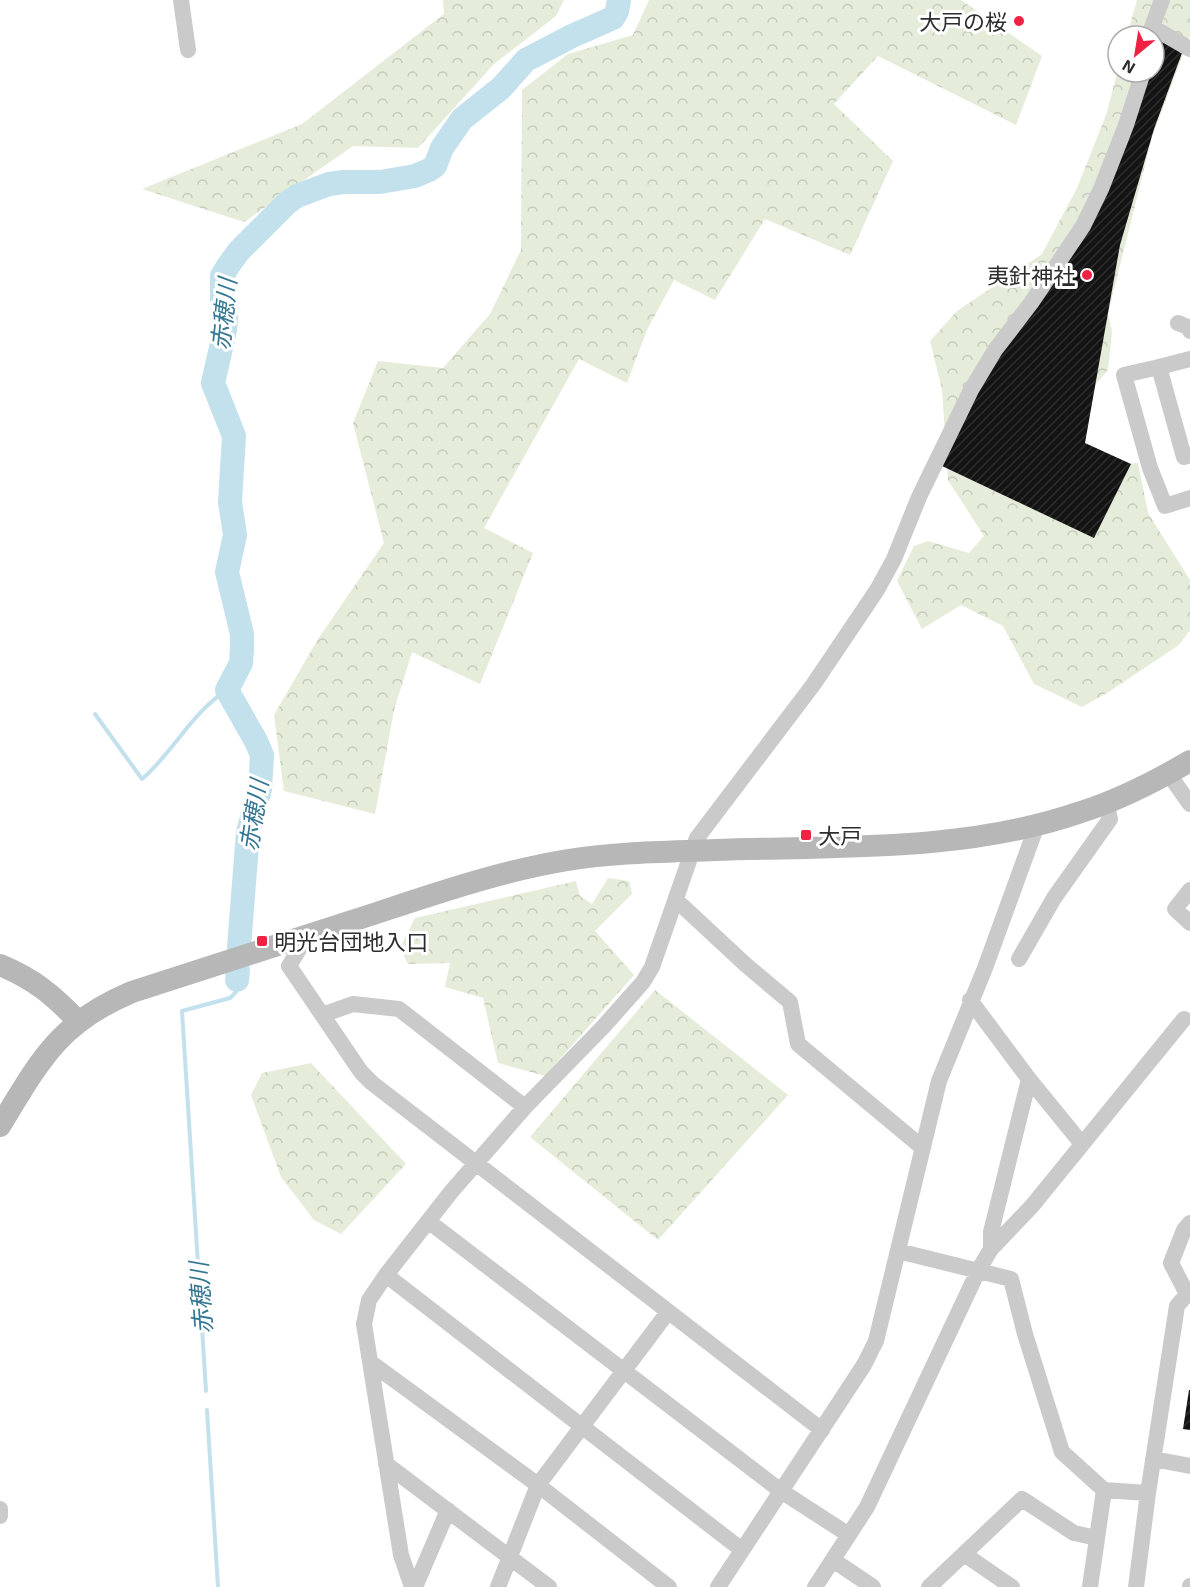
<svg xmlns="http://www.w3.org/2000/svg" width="1190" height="1587" font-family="'Exo 2','Noto Sans JP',sans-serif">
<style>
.forest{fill:url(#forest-crowns)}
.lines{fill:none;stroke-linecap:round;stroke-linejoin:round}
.stream{stroke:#c3e1ed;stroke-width:4}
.river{stroke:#c3e1ed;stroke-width:24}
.building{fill:url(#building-hatch)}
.street{stroke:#cacaca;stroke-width:16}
.secondary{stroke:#b7b7b7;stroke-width:22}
.poi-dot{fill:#f12143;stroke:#fff;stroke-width:2}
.labels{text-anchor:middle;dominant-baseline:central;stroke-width:6;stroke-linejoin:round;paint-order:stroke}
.poi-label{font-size:22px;fill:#2d2d2d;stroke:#fff;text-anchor:end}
.water-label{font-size:24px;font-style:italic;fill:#357894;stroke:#fff}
</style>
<defs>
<pattern id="forest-crowns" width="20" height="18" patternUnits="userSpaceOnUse" patternTransform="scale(1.5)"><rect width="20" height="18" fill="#e5ecd9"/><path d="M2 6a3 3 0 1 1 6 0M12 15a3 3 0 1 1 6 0" fill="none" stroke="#c5cbbb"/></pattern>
<pattern id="building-hatch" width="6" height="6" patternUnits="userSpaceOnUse" patternTransform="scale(1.5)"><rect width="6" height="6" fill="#141414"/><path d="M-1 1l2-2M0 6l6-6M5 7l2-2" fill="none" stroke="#2e2e2e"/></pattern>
</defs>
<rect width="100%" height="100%" fill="#fff"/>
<path class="forest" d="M 443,0 L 564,0 L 556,16 L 494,64 L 418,148 L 353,146 L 244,222 L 142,189 L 302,124 L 444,14 Z
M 649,0 L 961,0 L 1042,56 L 1016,125 L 878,56 L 834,104 L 893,161 L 850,255 L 765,219 L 715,300 L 674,280 L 647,330 L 627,383 L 579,359 L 484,528 L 533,553 L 480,684 L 412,652 L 394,710 L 375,814 L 284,791 L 274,715 L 318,639 L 384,543 L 353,423 L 378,361 L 443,368 L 490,314 L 521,250 L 522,90 L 568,54 L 633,35 Z
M 1137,0 L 1190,0 L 1190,36 L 1152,137 L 1108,314 L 1112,332 L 1108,370 L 1076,407 L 1078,449 L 1100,465 L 1138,463 L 1148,513 L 1190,580 L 1190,630 L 1179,645 L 1107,693 L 1082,707 L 1034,684 L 1003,626 L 961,605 L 922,629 L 897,581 L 914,546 L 928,541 L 969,553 L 984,536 L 948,480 L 942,389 L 930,341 L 957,311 L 1042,254 L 1077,188 L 1106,115 L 1118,70 L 1118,72 L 1154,72 L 1154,36 L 1127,36 Z
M 608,878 L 629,881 L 632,894 L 595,931 L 634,975 L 545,1076 L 498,1063 L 483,998 L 445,987 L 450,963 L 408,964 L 400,948 L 415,918 L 576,881 L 580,896 L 592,904 Z
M 655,990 L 788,1095 L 658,1240 L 530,1137 Z
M 311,1063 L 406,1164 L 341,1234 L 314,1220 L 281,1177 L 251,1095 L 262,1073 Z"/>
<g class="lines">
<path class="stream" d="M 95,714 L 142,779 C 173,753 191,713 227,690
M 206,1391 L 182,1011 L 230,998 L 236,992
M 207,1410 L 218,1587"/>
<path class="river" d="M 239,947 L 248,832 L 260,789 L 262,755 L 256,741 L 227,690 L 241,663 L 242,649 L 242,634 L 227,572 L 235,535 L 230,502 L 234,436 L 213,383 L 225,330 L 226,319 L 222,299 L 222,276 L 228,266 L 239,251 L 287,203 L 297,196 L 329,184 L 344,182 L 380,182 L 415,176 L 429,170 L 435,166 L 442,148 L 462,119 L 501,88 L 526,60 L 572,36 L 613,18 L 617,11 L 619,0
M 237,980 L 238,970"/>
</g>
<path class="building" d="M 1160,38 L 1182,53 L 1154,129 L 1120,245 L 1085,443 L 1131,464 L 1094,538 L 942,466 L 968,409 L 999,356 L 1081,242 L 1150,72 L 1154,72 L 1154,58 Z
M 1189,1390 L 1190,1390 L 1190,1430 L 1183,1429 Z"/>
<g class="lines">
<path class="street" d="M 181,0 L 188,50
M 1162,0 L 1152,27 L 1190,49
M 1178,323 L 1188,327 L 1190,331
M 1190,359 L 1159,367 L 1184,457 L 1190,455
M 1159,367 L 1124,375 L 1150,468 L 1165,506 L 1190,498
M 1168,773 L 1190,804
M 1190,890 L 1175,909 L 1190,923
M 676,900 L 746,965 L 790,1002 L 798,1044 L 923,1148
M 307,936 L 289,966 L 361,1072 L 372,1083 L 822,1430
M 1019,959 L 1054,898 L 1110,819 L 1106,802
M 970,1000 L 1029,1079 L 1082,1144
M 322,1015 L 353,1004 L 399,1009 L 525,1107
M 428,1221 L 781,1491 L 849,1535
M 991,1249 L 991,1232 L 1029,1079
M 898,1251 L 1011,1279 L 1025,1334 L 1062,1452 L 1104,1490 L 1148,1493 L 1136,1587
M 386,1275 L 742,1550
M 1187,1294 L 1171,1263 L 1184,1230 L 1190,1223
M 370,1362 L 538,1485 L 669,1587
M 1153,1459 L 1190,1466
M 386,1464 L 549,1587
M 1148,1493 L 1177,1306 L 1187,1294 L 1190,1293
M 0,1509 L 0,1516
M 964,1554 L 1012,1587
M 833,1560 L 873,1587
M 412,1587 L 401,1555 L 364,1324 L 369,1300 L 386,1275 L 451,1192 L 525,1107 L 604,1026 L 643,982 L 652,967 L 697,838 L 813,685 L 877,590 L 894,559 L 919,497 L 971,390 L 995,350 L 1031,303 L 1083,226 L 1101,189 L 1126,125 L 1143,72
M 415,1587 L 448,1510
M 498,1587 L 538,1485 L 668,1312
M 718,1587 L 864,1365 L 876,1341 L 939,1081 L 985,968 L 1037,825
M 815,1587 L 867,1507 L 978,1271 L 991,1249 L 1032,1206 L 1184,1019
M 929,1587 L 1022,1499 L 1074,1533 L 1097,1538
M 1090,1587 L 1104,1490
M 1190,1587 L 1190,1586"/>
<path class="secondary" d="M 0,965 C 34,979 53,995 78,1021
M 0,1126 C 40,1061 58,1023 132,992 C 205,968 279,945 352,921 C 423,898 494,872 568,860 C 617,852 667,852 716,850 C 837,846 965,852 1081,812 C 1119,800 1156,781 1190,761"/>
</g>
<g class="poi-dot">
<circle cx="1019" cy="21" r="6"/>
<circle cx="1087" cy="275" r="6"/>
<rect x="800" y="829" width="12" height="12" rx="3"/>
<rect x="256" y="935" width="12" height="12" rx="3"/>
</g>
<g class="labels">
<g class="poi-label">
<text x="1007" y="21">大戸の桜</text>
<text x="1075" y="275">夷針神社</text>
<text x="818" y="835" text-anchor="start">大戸</text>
<text x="274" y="941" text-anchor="start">明光台団地入口</text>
</g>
<g class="water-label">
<text transform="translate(223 314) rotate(-84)">赤穂川</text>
<text transform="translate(253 815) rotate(-81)">赤穂川</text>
<text transform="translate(200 1298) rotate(-94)">赤穂川</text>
</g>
</g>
<g transform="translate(1136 54) rotate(210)"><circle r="28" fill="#ffffff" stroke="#ababab" stroke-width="1.5"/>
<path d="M0-4.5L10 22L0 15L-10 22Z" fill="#f12143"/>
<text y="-9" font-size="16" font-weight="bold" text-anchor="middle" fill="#2d2d2d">N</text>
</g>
</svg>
